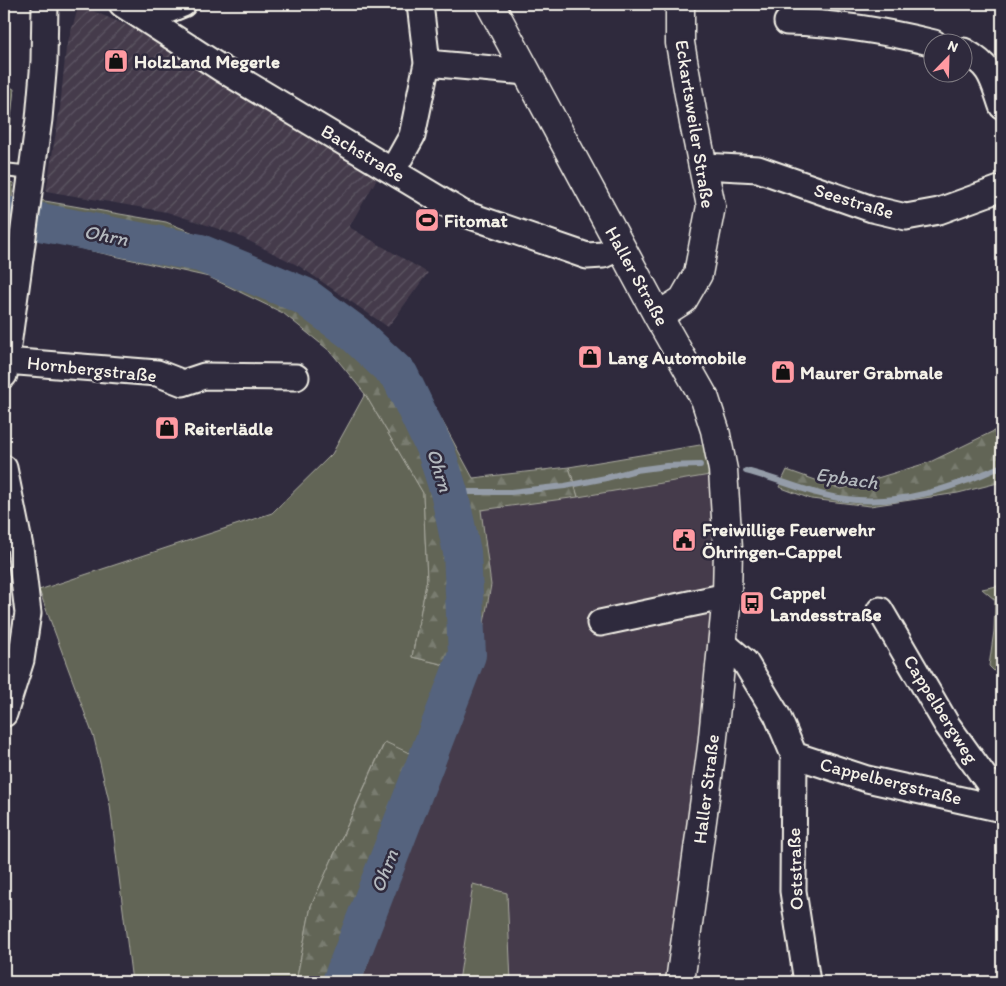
<svg xmlns="http://www.w3.org/2000/svg" width="1006" height="986" font-family="Itim,sans-serif">
<style>
.built{fill:#443b4b}
.industrial{fill:url(#industrial-furrows)}
.grass{fill:#626557;stroke:#ababa0}
.forest{fill:url(#forest-firs);stroke:#ababa0}
.lines{fill:none;stroke-linecap:round;stroke-linejoin:round}
.stream{stroke:#949ca8;stroke-width:6}
.river{stroke:#54647e;stroke-width:38}
.lane-casing{stroke:#f4f1e8;stroke-width:16}
.street-casing{stroke:#f4f1e8;stroke-width:29}
.secondary-casing{stroke:#f4f1e8;stroke-width:31}
.lane{stroke:#2f2a3d;stroke-width:12}
.street{stroke:#2f2a3d;stroke-width:25}
.secondary{stroke:#2f2a3d;stroke-width:28}
.labels{text-anchor:middle;dominant-baseline:central;stroke-width:5;stroke-linejoin:round;paint-order:stroke}
.poi-label{font-size:19px;font-weight:bold;fill:#f4f1e8;stroke:#2f2a3d;text-anchor:start}
.street-label{font-size:19px;fill:#f4f1e8;stroke:#2f2a3d}
.water-label{font-size:20px;font-style:italic;fill:#b4b9be;stroke:#2f2a3d}
</style>
<defs>
<pattern id="industrial-furrows" width="10" height="10" patternUnits="userSpaceOnUse" patternTransform="scale(1.25)"><rect width="10" height="10" fill="#443b4b"/><path d="M-1 1l2-2M0 10L10 0M9 11l2-2" fill="none" stroke="#605865"/></pattern>
<pattern id="forest-firs" width="22" height="20" patternUnits="userSpaceOnUse" patternTransform="scale(1.25)"><rect width="22" height="20" fill="#626557"/><path d="M5 1l3.5 6h-7zM16 11l3.5 6h-7z" fill="#797c6f"/></pattern>
</defs>
<rect width="100%" height="100%" fill="#2f2a3d"/>
<filter id="ink" filterUnits="userSpaceOnUse"><feTurbulence type="fractalNoise" baseFrequency=".02" numOctaves="2"/><feDisplacementMap in="SourceGraphic" scale="10" xChannelSelector="R" yChannelSelector="G"/><feConvolveMatrix kernelMatrix="1 2 1 2 8 2 1 2 1" color-interpolation-filters="sRGB"/></filter>
<g filter="url(#ink)">
<path class="built" d="M 710,475 L 717,614 L 666,982 L 361,982 L 438,766 L 475,672 L 491,585 L 480,510 L 578,497 Z"/>
<path class="industrial" d="M 79,5 L 128,26 L 378,177 L 349,227 L 428,273 L 388,327 L 299,266 L 237,235 L 167,212 L 46,191 L 60,108 L 66,48 Z"/>
<path class="grass" d="M 4,84 L 14,89 L 8,148 L 4,148 Z
M 365,394 L 423,493 L 427,579 L 412,657 L 475,672 L 438,766 L 384,743 L 311,906 L 296,982 L 132,982 L 110,805 L 94,738 L 39,590 L 272,513 L 332,454 Z
M 706,444 L 710,475 L 578,497 L 569,467 Z
M 1002,585 L 1002,679 L 989,666 L 994,631 L 995,600 L 982,589 Z
M 473,884 L 507,893 L 511,982 L 459,982 Z"/>
<path class="forest" d="M 4,181 L 14,183 L 8,239 L 4,238 Z
M 39,200 L 166,222 L 267,262 L 354,313 L 414,369 L 473,478 L 569,467 L 578,497 L 481,510 L 491,585 L 475,672 L 412,657 L 427,579 L 423,493 L 365,394 L 331,352 L 283,313 L 209,277 L 34,238 Z
M 1002,427 L 1002,482 L 958,493 L 870,506 L 811,499 L 779,487 L 787,470 L 841,489 L 930,462 Z
M 385,742 L 438,766 L 361,982 L 296,982 L 311,906 Z"/>
<g class="lines">
<path class="stream" d="M 746,471 C 779,479 812,495 846,499 C 901,506 953,488 1002,466
M 449,492 L 511,492 L 565,486 L 606,478 L 636,470 L 666,466 L 700,465"/>
<path class="river" d="M 4,215 L 200,253 L 304,296 L 354,333 L 400,376 L 436,451 L 449,492 L 462,552 L 467,655 L 341,982"/>
<defs>
<path id="lane" d="M 4,170 L 31,173"/>
<path id="street" d="M 122,4 L 222,69 L 462,213 L 587,256 L 603,255 L 621,247
M 146,19 L 183,4
M 787,22 C 837,23 885,31 934,43
M 964,51 C 992,67 992,77 1002,106
M 427,63 L 526,72
M 703,166 L 758,169 L 872,209 L 906,217 L 939,211 L 1002,188
M 393,170 L 412,136 L 427,63 L 420,4
M 6,361 L 157,373 L 183,383 L 204,376 L 296,377
M 4,375 L 39,119 L 44,61 L 45,4
M 4,468 L 20,547 L 28,613 L 21,660 L 4,714
M 880,610 L 947,725 L 988,782 L 999,808
M 600,623 L 727,596
M 723,643 L 745,662 L 777,715 L 794,755 L 867,779 L 1002,809
M 794,755 L 793,891 L 807,982"/>
<path id="secondary" d="M 490,4 L 658,316 L 705,399 L 715,430 L 723,470 L 728,549 L 727,596 L 712,747 L 680,982
M 658,316 L 683,300 L 698,274 L 711,206 L 694,123 L 680,43 L 680,4"/>
</defs>
<use href="#lane" class="lane-casing"/>
<use href="#street" class="street-casing"/>
<use href="#secondary" class="secondary-casing"/>
<use href="#lane" class="lane"/>
<use href="#street" class="street"/>
<use href="#secondary" class="secondary"/>
</g>
</g>
<defs>
<symbol id="shop-square" viewBox="-11 -11 22 22"><rect x="-9" y="-9" width="18" height="18" rx="4" fill="#ff9aa2" stroke="#2f2a3d"/><path d="M-5-2.5h2.3a2.7 3.5 0 0 1 5.4 0H5L5.5 6h-11ZM-1.5-2.5h3a1.5 2.3 0 0 0-3 0Z" fill="#111"/></symbol>
<symbol id="stadium-square" viewBox="-11 -11 22 22"><rect x="-9" y="-9" width="18" height="18" rx="4" fill="#ff9aa2" stroke="#2f2a3d"/><path d="M0-5a6.5 5 0 1 0 0 10a6.5 5 0 1 0 0-10ZM-3.5-1.8h7v3.6h-7Z" fill="#111"/></symbol>
<symbol id="civic-square" viewBox="-11 -11 22 22"><rect x="-9" y="-9" width="18" height="18" rx="4" fill="#ff9aa2" stroke="#2f2a3d"/><path d="M-.6-6.5H3V-4.5H.6V-3L4-1V1h2V6H-6V1h2V-1L-.6-3ZM-1.2 2.5V6h2.4V2.5Z" fill="#111"/></symbol>
<symbol id="bus-square" viewBox="-11 -11 22 22"><rect x="-9" y="-9" width="18" height="18" rx="4" fill="#ff9aa2" stroke="#2f2a3d"/><path d="M-5-6H5V4H4V6H2V4H-2V6H-4V4H-5ZM-3.5-4V0h7V-4ZM-3.5 1.2v1.5H-2V1.2ZM2 1.2v1.5H3.5V1.2Z" fill="#111"/></symbol>
</defs>
<g fill-rule="evenodd">
<use href="#shop-square" x="102" y="47" width="28" height="28"/>
<use href="#stadium-square" x="413" y="206" width="28" height="28"/>
<use href="#shop-square" x="576" y="343" width="28" height="28"/>
<use href="#shop-square" x="769" y="358" width="28" height="28"/>
<use href="#shop-square" x="153" y="414" width="28" height="28"/>
<use href="#civic-square" x="670" y="526" width="28" height="28"/>
<use href="#bus-square" x="738" y="589" width="28" height="28"/>
</g>
<g class="labels">
<g class="poi-label">
<text x="134" y="61">HolzLand Megerle</text>
<text x="444" y="220">Fitomat</text>
<text x="608" y="357">Lang Automobile</text>
<text x="800" y="372">Maurer Grabmale</text>
<text x="184" y="428">Reiterlädle</text>
<text x="702" y="529">Freiwillige Feuerwehr<tspan x="702" dy="22">Öhringen-Cappel</tspan></text>
<text x="770" y="592">Cappel<tspan x="770" dy="22">Landesstraße</tspan></text>
</g>
<g class="street-label">
<text transform="translate(695 124) rotate(81)">Eckartsweiler Straße</text>
<text transform="translate(363 153) rotate(31)">Bachstraße</text>
<text transform="translate(854 201) rotate(17)">Seestraße</text>
<text transform="translate(637 276) rotate(61)">Haller Straße</text>
<text transform="translate(92 369) rotate(6)">Hornbergstraße</text>
<text transform="translate(941 709) rotate(58)">Cappelbergweg</text>
<text transform="translate(891 781) rotate(14)">Cappelbergstraße</text>
<text transform="translate(706 789) rotate(-83)">Haller Straße</text>
<text transform="translate(795 869) rotate(-92)">Oststraße</text>
</g>
<g class="water-label">
<text transform="translate(106 235) rotate(11)">Ohrn</text>
<text transform="translate(440 470) rotate(73)">Ohrn</text>
<text transform="translate(847 478) rotate(8)">Epbach</text>
<text transform="translate(384 871) rotate(-69)">Ohrn</text>
</g>
</g>
<rect width="1006" height="986" fill="none" stroke="#2f2a3d" stroke-width="20"/>
<rect x="10" y="10" width="986" height="966" fill="none" stroke="#f4f1e8" stroke-width="2" filter="url(#ink)"/>
<g transform="translate(948 58) rotate(23)"><circle r="24" fill="#2f2a3d" stroke="#7e7a81"/>
<path d="M0-4L9 19L0 12L-9 19Z" fill="#ff9aa2"/>
<text y="-8" font-size="14" font-weight="bold" text-anchor="middle" fill="#f4f1e8">N</text>
</g>
</svg>
